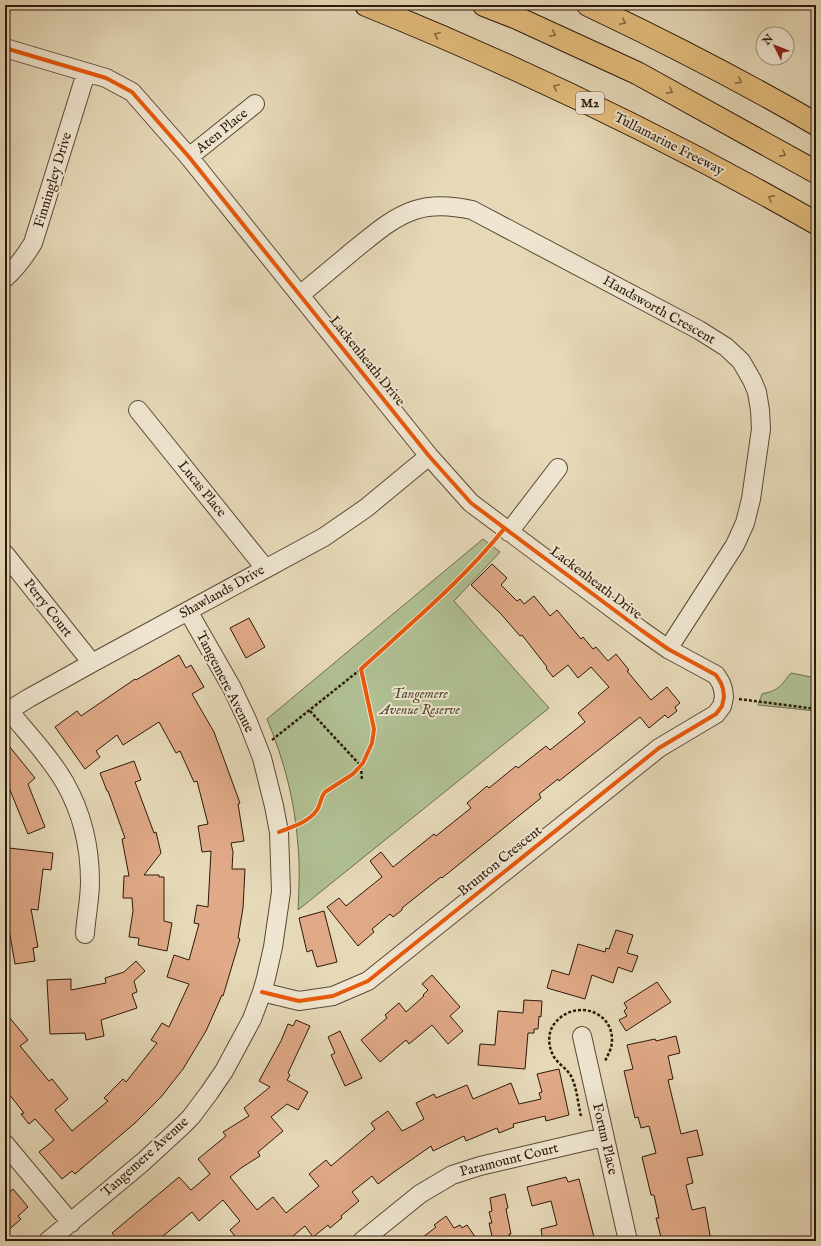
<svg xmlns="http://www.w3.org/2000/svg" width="821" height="1246" font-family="'IM FELL English',serif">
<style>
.green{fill:#b0c093;stroke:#6e6c4e}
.building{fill:#e0a987;stroke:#2d190a}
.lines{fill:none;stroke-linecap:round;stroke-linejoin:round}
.minor-casing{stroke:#5b4936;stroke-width:20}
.motorway-casing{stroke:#2d190a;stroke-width:24}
.path{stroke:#2d190a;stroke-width:2.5;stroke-dasharray:3 2;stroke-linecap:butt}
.minor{stroke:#efe6d1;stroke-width:18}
.motorway{stroke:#e3bc7c;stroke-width:22}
.cycleway-casing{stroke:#efe6d1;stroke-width:6}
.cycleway{stroke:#e8590c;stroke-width:4}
.oneway{stroke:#886a43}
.labels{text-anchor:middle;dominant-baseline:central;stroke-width:4;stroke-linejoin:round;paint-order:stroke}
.shield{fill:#efe6d1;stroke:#675646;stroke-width:1}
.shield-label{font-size:13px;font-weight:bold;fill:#2d190a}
.street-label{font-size:14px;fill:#2d190a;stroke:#efe6d1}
.park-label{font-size:14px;font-style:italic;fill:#544b33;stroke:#efe6d1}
</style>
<rect width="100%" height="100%" fill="#e6d9b8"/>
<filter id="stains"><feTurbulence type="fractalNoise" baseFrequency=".005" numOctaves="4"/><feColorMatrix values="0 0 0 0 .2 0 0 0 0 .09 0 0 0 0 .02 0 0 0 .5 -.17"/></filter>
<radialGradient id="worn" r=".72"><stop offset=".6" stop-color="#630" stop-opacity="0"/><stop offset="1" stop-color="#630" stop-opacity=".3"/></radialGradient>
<path class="green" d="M 483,539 L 500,552 L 454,601 L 549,708 L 298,910 C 299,889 300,867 298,846 C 295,801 284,760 267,719 Z
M 791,673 L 816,678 L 816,711 L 758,705 L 762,694 C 780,690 780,686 791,673 Z"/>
<path class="building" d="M 492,564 L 507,578 L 501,585 L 517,601 L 520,599 L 524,604 L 534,596 L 550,616 L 557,610 L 581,639 L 583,637 L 593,649 L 596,647 L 608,661 L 616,654 L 629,670 L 627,671 L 651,700 L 667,687 L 680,703 L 675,707 L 677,711 L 668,718 L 665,715 L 649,728 L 640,717 L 559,781 L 558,779 L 539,794 L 541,798 L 442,878 L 441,877 L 402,908 L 402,910 L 393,917 L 390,914 L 372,929 L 374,932 L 358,946 L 327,907 L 339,898 L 346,906 L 382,877 L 370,861 L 381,852 L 393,867 L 434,834 L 436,836 L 471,808 L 467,803 L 487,786 L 489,788 L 516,766 L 518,768 L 546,746 L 550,750 L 585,722 L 578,713 L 609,687 L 591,667 L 578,678 L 568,665 L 553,677 L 546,668 L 547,667 L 522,635 L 520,636 L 501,614 L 471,585 Z
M 249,618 L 265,647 L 246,658 L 230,628 Z
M 179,655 L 186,668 L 191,665 L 204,687 L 192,694 L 214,732 L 240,803 L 238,804 L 244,841 L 231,843 L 233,852 L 232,869 L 245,869 L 243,908 L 238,938 L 240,939 L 223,996 L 222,995 L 206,1031 L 183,1069 L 161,1097 L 135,1123 L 75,1174 L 72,1171 L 62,1179 L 39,1152 L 54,1140 L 35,1119 L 29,1124 L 21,1114 L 24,1113 L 5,1089 L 5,1012 L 28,1040 L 20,1046 L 49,1081 L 52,1079 L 68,1099 L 55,1110 L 72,1131 L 108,1101 L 104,1098 L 123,1079 L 126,1082 L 157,1043 L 151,1040 L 162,1023 L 169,1027 L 189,984 L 167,977 L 174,955 L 189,960 L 199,924 L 194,923 L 197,905 L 208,907 L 211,851 L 202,852 L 198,826 L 208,824 L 197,781 L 194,782 L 180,751 L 176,753 L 159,722 L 123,745 L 117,735 L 96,751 L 100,757 L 85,769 L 55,727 L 77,711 L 81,716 L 135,679 L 136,680 Z
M 5,741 L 35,778 L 28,784 L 45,827 L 28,834 L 5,778 Z
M 134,761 L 141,780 L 135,782 L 154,833 L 156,832 L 161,853 L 144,875 L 159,875 L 159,877 L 164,877 L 164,921 L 172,923 L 167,951 L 138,945 L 139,938 L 129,937 L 133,911 L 132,898 L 123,898 L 124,876 L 129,876 L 122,839 L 125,838 L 108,791 L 107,791 L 100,773 Z
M 9,848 L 53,853 L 51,870 L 43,869 L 38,910 L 31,909 L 38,947 L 33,948 L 35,961 L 15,964 L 5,907 L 5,877 Z
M 324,911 L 337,962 L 317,967 L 312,950 L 307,952 L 299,918 Z
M 616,930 L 633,935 L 627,953 L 638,956 L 632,972 L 618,967 L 613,983 L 592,975 L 585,999 L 547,988 L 552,970 L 569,975 L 578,944 L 605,952 L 606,948 L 609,949 Z
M 136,961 L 145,971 L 134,981 L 137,992 L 132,994 L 137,1008 L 101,1020 L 104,1036 L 86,1040 L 85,1033 L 50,1034 L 47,980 L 71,979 L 71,990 L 106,983 L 105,978 L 124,972 Z
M 432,975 L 460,1007 L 450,1016 L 463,1031 L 448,1044 L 432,1025 L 409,1044 L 406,1040 L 380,1062 L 361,1040 L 387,1018 L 385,1015 L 399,1003 L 406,1012 L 424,996 L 423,995 L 428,990 L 422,984 Z
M 657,982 L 671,1002 L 626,1031 L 619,1020 L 627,1016 L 624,1011 L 627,1008 L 624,1003 Z
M 524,1000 L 542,1001 L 541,1017 L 539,1016 L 538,1029 L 534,1029 L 534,1033 L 528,1033 L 525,1069 L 478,1065 L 480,1044 L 495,1045 L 498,1011 L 523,1013 Z
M 296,1020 L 310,1026 L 288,1073 L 290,1075 L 287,1080 L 308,1092 L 298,1110 L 287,1104 L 271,1117 L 283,1131 L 258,1152 L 260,1156 L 241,1168 L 230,1177 L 257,1210 L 273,1197 L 286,1213 L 319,1186 L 309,1174 L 326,1160 L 331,1166 L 375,1129 L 371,1123 L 388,1111 L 402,1131 L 412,1126 L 424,1119 L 416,1103 L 434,1094 L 436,1098 L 467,1085 L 473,1099 L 511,1083 L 519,1104 L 541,1099 L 539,1093 L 542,1092 L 537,1074 L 559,1069 L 569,1115 L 546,1121 L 545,1116 L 513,1124 L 514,1127 L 499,1133 L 497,1128 L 466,1141 L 464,1136 L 433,1151 L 431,1146 L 394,1172 L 378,1184 L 372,1176 L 352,1192 L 359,1201 L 341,1216 L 342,1218 L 330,1228 L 328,1225 L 313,1237 L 305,1226 L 287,1241 L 239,1241 L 230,1230 L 240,1221 L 223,1200 L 199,1221 L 192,1212 L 157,1241 L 119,1241 L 112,1233 L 179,1177 L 191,1190 L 210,1174 L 198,1159 L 226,1136 L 223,1132 L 249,1116 L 244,1108 L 270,1087 L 259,1081 L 281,1041 L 288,1024 L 293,1026 Z
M 340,1031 L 362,1078 L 345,1086 L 331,1055 L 335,1053 L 328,1037 Z
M 676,1036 L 680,1053 L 668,1056 L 673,1079 L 668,1080 L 681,1134 L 697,1130 L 703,1155 L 687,1158 L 693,1183 L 686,1185 L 692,1210 L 705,1207 L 711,1241 L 662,1241 L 656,1218 L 659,1218 L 654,1195 L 651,1195 L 642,1157 L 656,1153 L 649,1126 L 641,1128 L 638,1117 L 635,1118 L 624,1071 L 633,1069 L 627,1045 L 655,1039 L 656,1041 Z
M 566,1177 L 568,1182 L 579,1179 L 595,1241 L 543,1241 L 541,1229 L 557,1225 L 551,1201 L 532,1206 L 527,1187 Z
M 13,1189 L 28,1207 L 18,1216 L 21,1219 L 5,1233 L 5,1196 Z
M 505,1194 L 508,1208 L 506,1209 L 511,1234 L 509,1234 L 511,1241 L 493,1241 L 489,1223 L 492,1223 L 489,1212 L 492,1211 L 490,1198 Z
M 446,1216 L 454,1228 L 460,1225 L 462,1228 L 467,1225 L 478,1241 L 418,1241 L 436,1227 L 434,1225 Z"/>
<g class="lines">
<defs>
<path id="minor" d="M 5,48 L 106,78 L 132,92 L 189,157 L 429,456 L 471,503 L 641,630 L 668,649 L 716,675 L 721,683 L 723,689 L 724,697 L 722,706 L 716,714 L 659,748 L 368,981 L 333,996 L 299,1001 L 262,992
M 189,157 L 255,104
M 5,278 C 17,268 25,256 33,243 L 86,73
M 300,295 C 318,280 336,265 354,250 C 373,235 391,218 415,210 C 433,204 454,206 472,210 L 699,330 L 726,347 L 741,361 L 752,380 L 757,392 L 760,410 L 761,429 L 751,499 L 745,523 L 735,545 L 668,649
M 138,410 L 265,568
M 509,532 L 558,468
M 5,554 L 92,663
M 9,711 C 28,734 50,757 65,783 C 82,813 90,847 90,882 C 90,899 86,917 85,934
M 5,713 L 29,698 L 92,663 L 324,537 L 366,508 L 429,456
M 582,1036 L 628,1241
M 5,1144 L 71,1223
M 48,1241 L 143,1162 L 181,1127 L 191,1117 L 209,1093 L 224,1071 L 252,1019 L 262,992 L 266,978 L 273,947 L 281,892 L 279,832 L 274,806 L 262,758 L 248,722 L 232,688 L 188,611
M 362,1241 L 420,1194 L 452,1175 L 480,1166 L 604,1137"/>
<path id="motorway" d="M 366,5 C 521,68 671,140 816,223
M 484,5 L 517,18 L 637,73 L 816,172
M 588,5 C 666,42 742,81 816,124"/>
</defs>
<use href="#minor" class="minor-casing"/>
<use href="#motorway" class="motorway-casing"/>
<path class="path" d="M 739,699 L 816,709
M 310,711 L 361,766 L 362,781
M 272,740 L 361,669
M 581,1116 C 578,1104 577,1089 572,1078 C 568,1069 559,1065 554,1057 C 548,1047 547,1032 555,1023 C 574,999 613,1010 612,1041 C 612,1048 608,1055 605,1061"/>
<use href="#minor" class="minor"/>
<use href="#motorway" class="motorway"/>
<defs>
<path id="cycleway" d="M 5,48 L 106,78 L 132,92 L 189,157 L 429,456 L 471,503 L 641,630 L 668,649 L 716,675 L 721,683 L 723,689 L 724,697 L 722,706 L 716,714 L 659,748 L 368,981 L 333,996 L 299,1001 L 262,992
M 279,832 C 292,827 309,822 317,810 C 321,804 320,798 325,792 L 353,774 L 363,763 L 372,743 L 374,729 L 361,669 C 410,624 462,581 504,529"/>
</defs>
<use href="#cycleway" class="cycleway-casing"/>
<use href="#cycleway" class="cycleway"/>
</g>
<defs><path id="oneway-chevron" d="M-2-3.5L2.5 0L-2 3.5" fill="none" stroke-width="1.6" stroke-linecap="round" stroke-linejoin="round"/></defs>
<g class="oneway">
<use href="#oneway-chevron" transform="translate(623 22) rotate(25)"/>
<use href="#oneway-chevron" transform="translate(553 34) rotate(25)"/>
<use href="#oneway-chevron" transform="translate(437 35) rotate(-157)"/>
<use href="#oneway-chevron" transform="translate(739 81) rotate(28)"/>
<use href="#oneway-chevron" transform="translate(556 87) rotate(-155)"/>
<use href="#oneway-chevron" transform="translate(670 91) rotate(29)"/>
<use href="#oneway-chevron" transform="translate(783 154) rotate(29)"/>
<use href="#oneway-chevron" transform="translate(771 198) rotate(-151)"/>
</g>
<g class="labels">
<rect class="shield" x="576" y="92" width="28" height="22" rx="3"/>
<g class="shield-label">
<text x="590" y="103">M2</text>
</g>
<g class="street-label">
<text transform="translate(222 131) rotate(-39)">Aten Place</text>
<text transform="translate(669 144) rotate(27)">Tullamarine Freeway</text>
<text transform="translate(53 180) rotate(-73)">Finningley Drive</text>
<text transform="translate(659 310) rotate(29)">Handsworth Crescent</text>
<text transform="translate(367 361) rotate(51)">Lackenheath Drive</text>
<text transform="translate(202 489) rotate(51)">Lucas Place</text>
<text transform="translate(596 583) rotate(37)">Lackenheath Drive</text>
<text transform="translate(222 592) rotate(-29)">Shawlands Drive</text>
<text transform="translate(48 608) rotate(52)">Perry Court</text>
<text transform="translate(225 682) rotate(63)">Tangemere Avenue</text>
<text transform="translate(500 861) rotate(-39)">Brunton Crescent</text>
<text transform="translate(605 1139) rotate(77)">Forum Place</text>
<text transform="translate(145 1157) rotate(-42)">Tangemere Avenue</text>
<text transform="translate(509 1160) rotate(-14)">Paramount Court</text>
</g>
<g class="park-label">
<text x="420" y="694">Tangemere<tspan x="420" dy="16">Avenue Reserve</tspan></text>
</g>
</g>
<rect width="821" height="1246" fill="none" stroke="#e6d9b8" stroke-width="20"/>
<rect x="6" y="6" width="809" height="1234" fill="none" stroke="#2d190a" stroke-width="2"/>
<rect x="10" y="10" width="801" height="1226" fill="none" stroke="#2d190a"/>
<g transform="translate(775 46) rotate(313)"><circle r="19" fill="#efe6d1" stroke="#a19481"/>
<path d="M0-3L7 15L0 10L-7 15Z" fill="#8f2418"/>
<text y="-6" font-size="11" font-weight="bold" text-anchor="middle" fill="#2d190a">N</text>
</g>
<rect width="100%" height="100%" filter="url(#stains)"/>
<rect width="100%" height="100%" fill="url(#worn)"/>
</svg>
